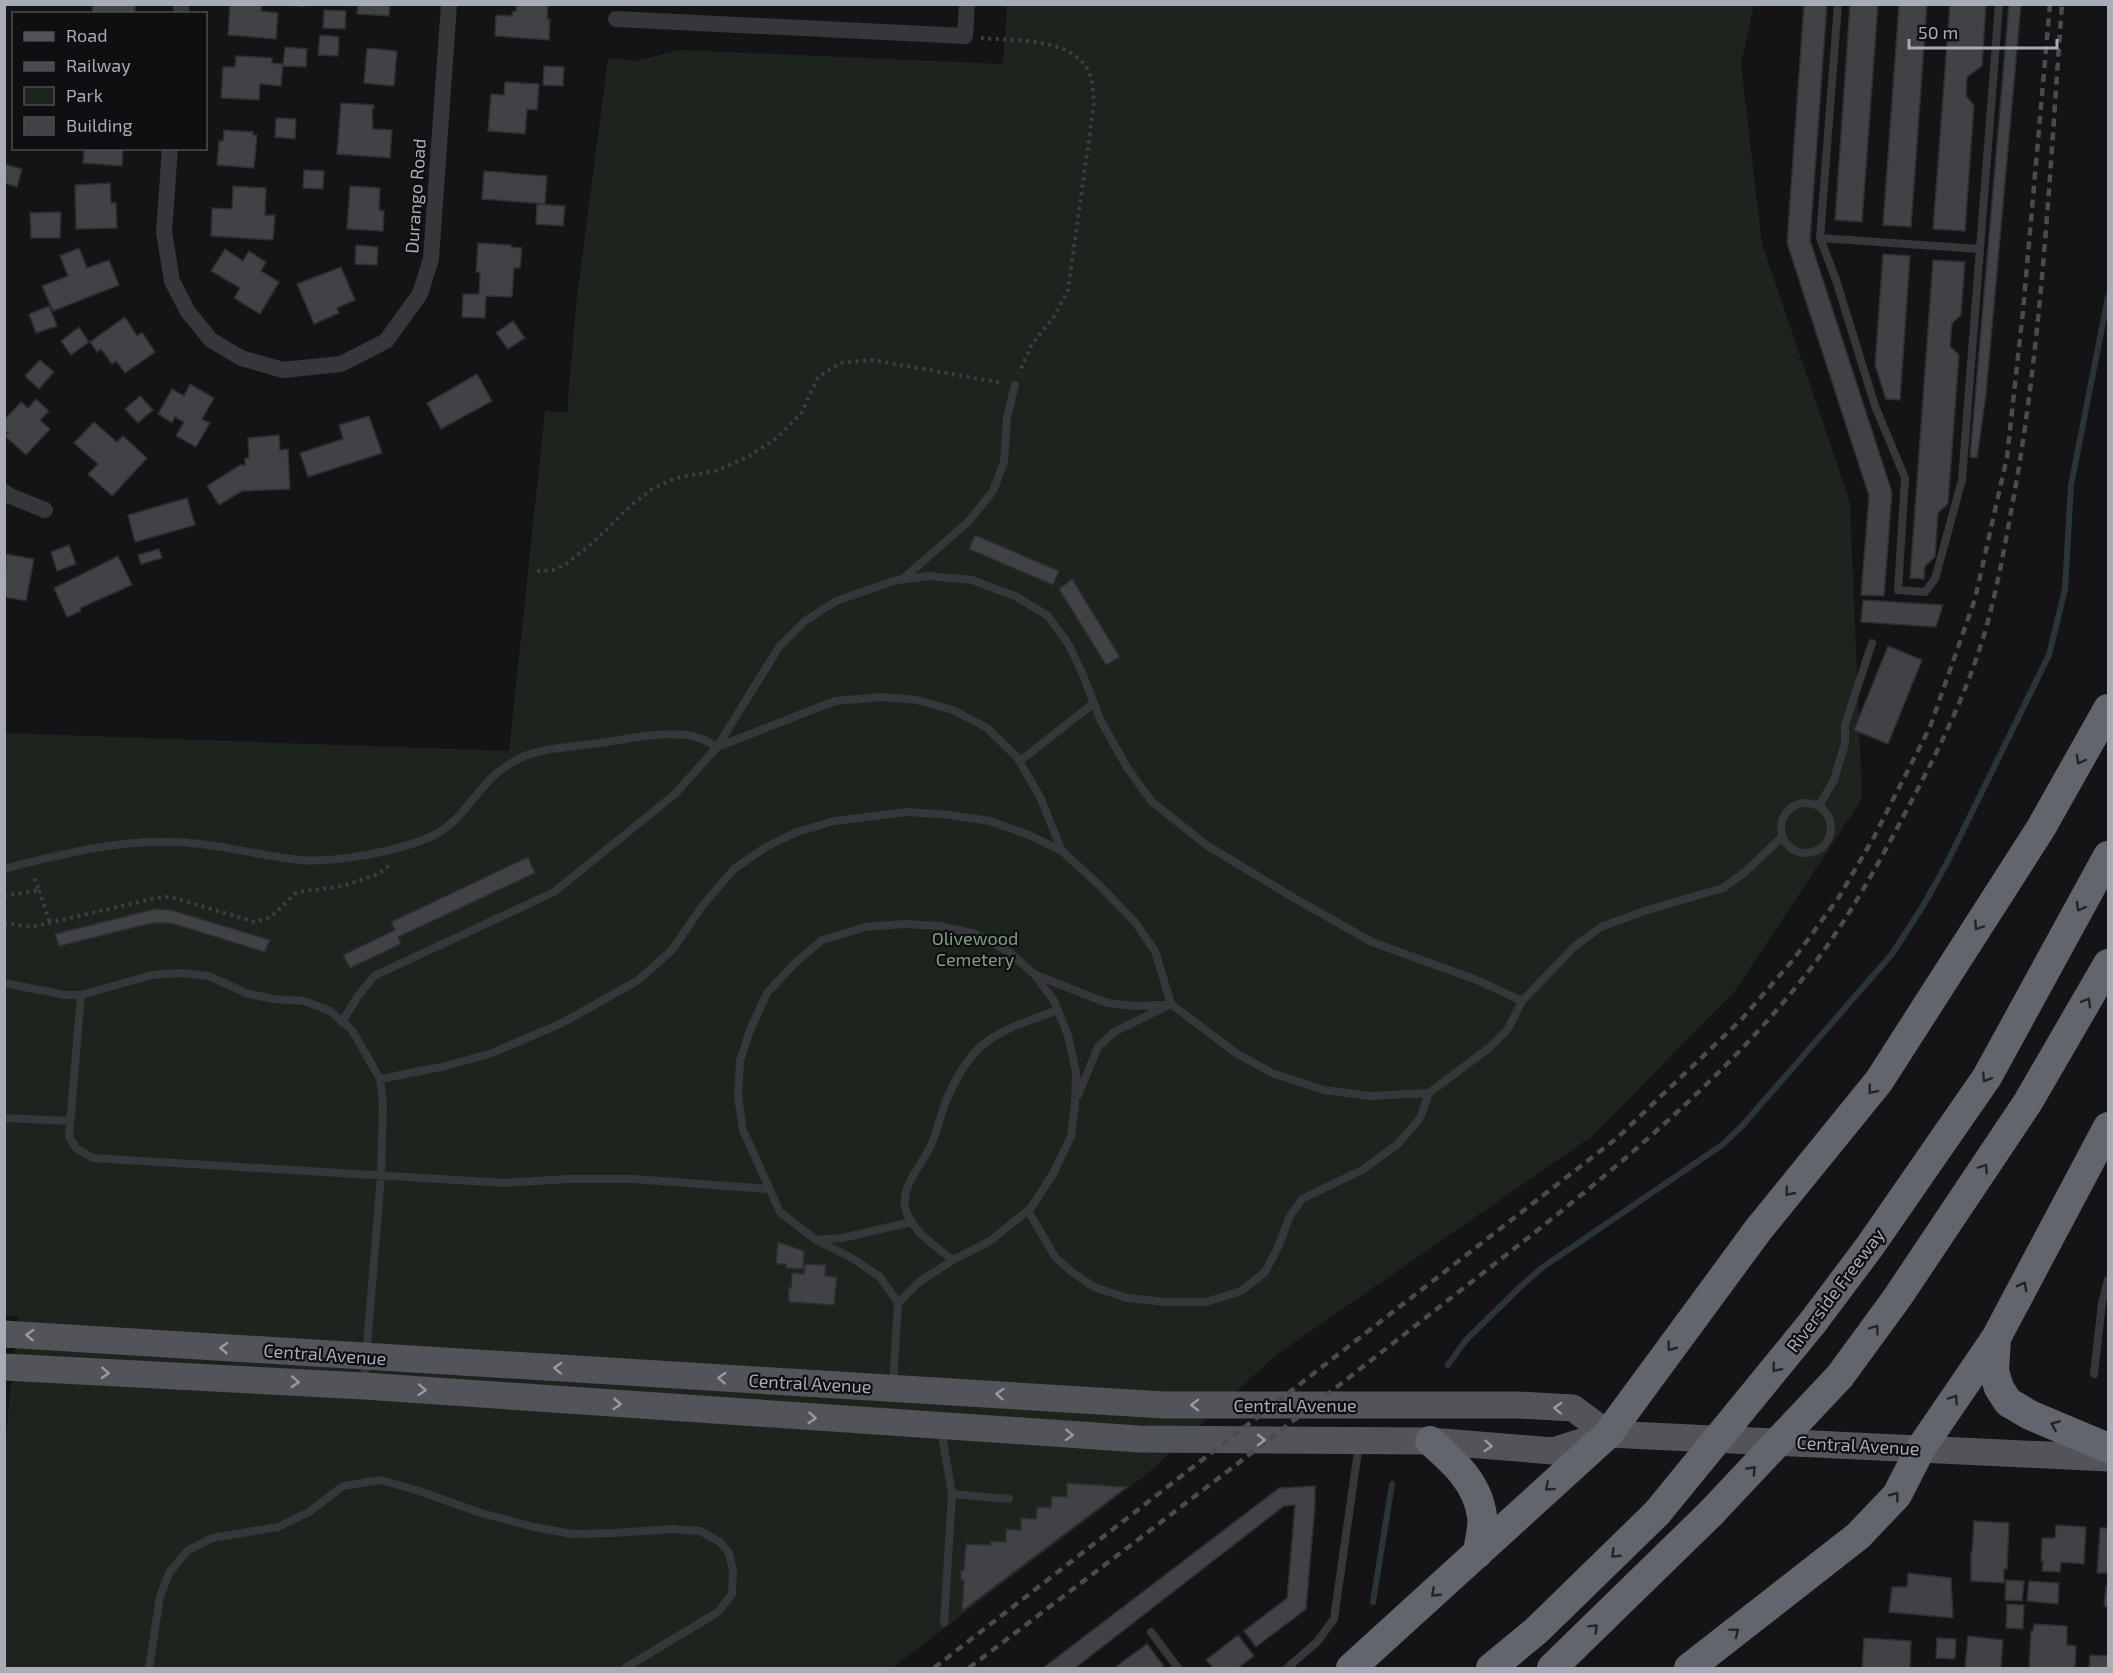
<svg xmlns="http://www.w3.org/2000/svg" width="2113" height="1673" font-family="'Exo 2',sans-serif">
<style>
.green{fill:#1d241d}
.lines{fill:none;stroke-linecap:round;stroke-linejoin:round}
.stream{stroke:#2b3439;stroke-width:6}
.building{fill:#414246;stroke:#2e2e32;stroke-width:1.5}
.path{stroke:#3b3e42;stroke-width:4;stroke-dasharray:3 4.5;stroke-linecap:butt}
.service{stroke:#35373b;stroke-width:8}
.minor{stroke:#35373b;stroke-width:16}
.primary{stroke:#52545a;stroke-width:27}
.motorway{stroke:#62656b;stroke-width:30}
.rail{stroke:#494b50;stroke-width:4.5;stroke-dasharray:8 6;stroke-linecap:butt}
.motorway-bridge{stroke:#62656b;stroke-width:30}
.oneway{stroke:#242428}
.oneway2{stroke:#969aa4}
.labels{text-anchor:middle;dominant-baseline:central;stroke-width:4.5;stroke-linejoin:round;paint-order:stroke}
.street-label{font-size:18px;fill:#a7acb6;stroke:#0f0f11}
.park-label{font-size:18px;fill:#7ea07f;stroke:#0f0f11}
</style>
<rect width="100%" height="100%" fill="#141416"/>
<path class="green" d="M 1002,4 L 1754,5 L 1741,64 L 1762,244 L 1850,502 L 1862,799 L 1734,992 L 1591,1137 L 1276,1355 L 1148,1473 L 892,1668 L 5,1668 L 4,1454 L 18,1317 L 4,1316 L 5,733 L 509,751 L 545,411 L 567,412 L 576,305 L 608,58 L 636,61 L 679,50 L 1003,64 L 1007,8 Z"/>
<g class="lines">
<path class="stream" d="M 1448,1365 L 1466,1340 L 1520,1287 L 1543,1267 L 1722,1145 L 1742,1126 L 1892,954 L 1923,906 L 1948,861 L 2049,655 L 2065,589 L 2071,485 L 2108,297
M 1373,1602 L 1392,1484"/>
</g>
<path class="building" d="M 93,4 L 135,4 L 135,14 L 92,14 Z
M 230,4 L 262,4 L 261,11 L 278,13 L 276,39 L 228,35 Z
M 284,4 L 304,4 L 304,7 Z
M 390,4 L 389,16 L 357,14 L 358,6 L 341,5 Z
M 517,4 L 548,4 L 547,19 L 550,19 L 549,40 L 495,36 L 496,15 L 512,16 L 512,12 L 516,11 Z
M 1804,4 L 1827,4 L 1810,240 L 1892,492 L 1884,596 L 1861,595 L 1869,496 L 1787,243 Z
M 1850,4 L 1878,4 L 1862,222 L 1835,220 Z
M 1899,4 L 1927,4 L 1911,227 L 1883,225 Z
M 1950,4 L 1986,4 L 1982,66 L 1967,77 L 1966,96 L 1974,105 L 1965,231 L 1933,229 Z
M 2009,4 L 2021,4 L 1986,394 L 1977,458 L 1970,457 Z
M 324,10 L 346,11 L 345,29 L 323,28 Z
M 320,35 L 339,37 L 338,56 L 318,55 Z
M 285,47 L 307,49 L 306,67 L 283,66 Z
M 367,48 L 397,51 L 394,86 L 364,83 Z
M 236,56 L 272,58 L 272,63 L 283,64 L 281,86 L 260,84 L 259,100 L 221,98 L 223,67 L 235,67 Z
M 544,66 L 564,67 L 563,86 L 543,85 Z
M 505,82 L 539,84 L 537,110 L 527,109 L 525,134 L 488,131 L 491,94 L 504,95 Z
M 341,103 L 374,105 L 374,109 L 372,109 L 373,129 L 392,130 L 390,158 L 337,154 Z
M 276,118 L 296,119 L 295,139 L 275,137 Z
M 224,130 L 253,132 L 253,135 L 257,135 L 254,168 L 217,165 L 219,141 L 223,141 Z
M 123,148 L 122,166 L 83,163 L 84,149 L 73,149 Z
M 4,164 L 22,169 L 17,187 L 4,183 Z
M 304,170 L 324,171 L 323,189 L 303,188 Z
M 484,171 L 547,176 L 545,204 L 482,199 Z
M 110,183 L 111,203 L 116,203 L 117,228 L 76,229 L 75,185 Z
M 233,186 L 266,188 L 265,215 L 275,215 L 273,240 L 211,236 L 212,208 L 232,209 Z
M 350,186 L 380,188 L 379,210 L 384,211 L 383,231 L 347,229 Z
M 537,204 L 565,206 L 563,226 L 536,224 Z
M 61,212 L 60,238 L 31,238 L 30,213 Z
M 478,243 L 511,245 L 511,247 L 522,248 L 520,268 L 514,268 L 512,297 L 486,296 L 485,318 L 462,317 L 463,294 L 479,294 L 480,272 L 476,272 Z
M 356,245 L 378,247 L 377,265 L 355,264 Z
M 79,248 L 87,268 L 109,260 L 119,285 L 53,311 L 42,286 L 68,276 L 60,256 Z
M 225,249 L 243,261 L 249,251 L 266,262 L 261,271 L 279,282 L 260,314 L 234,298 L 240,288 L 211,271 Z
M 1883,254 L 1910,256 L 1900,400 L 1886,399 L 1875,365 Z
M 1933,260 L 1965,262 L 1961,315 L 1952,323 L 1950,346 L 1959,355 L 1948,504 L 1938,513 L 1935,557 L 1925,566 L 1924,579 L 1910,578 Z
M 341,267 L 355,300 L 337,308 L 339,313 L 314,324 L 297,284 Z
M 49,306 L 57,326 L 36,333 L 29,314 Z
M 125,317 L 137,336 L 142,332 L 155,352 L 125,373 L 116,361 L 112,364 L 101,349 L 97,352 L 90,342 Z
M 513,321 L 525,338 L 508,349 L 496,333 Z
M 79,327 L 89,342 L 71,355 L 61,341 Z
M 40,360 L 54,372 L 39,389 L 25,376 Z
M 477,374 L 492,401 L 441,429 L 427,403 Z
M 190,384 L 214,398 L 202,419 L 210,423 L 196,447 L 176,436 L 184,422 L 175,417 L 172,423 L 158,414 L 172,389 L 184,396 Z
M 140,396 L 153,410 L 138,423 L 125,409 Z
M 36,399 L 49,411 L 40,420 L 50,429 L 26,455 L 5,436 L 8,433 L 4,430 L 4,420 L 21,402 L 28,408 Z
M 369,416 L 382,453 L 308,477 L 300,453 L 343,439 L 339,425 Z
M 94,422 L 117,442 L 123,436 L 147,458 L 112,496 L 88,474 L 98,464 L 74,443 Z
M 279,435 L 280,450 L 288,449 L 290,489 L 242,491 L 219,505 L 207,486 L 240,465 L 245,465 L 245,458 L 249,458 L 248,438 Z
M 187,498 L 195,525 L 135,542 L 128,515 Z
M 975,535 L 1059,571 L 1053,585 L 969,549 Z
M 69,545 L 76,564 L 57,571 L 51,552 Z
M 159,549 L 162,558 L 141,564 L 138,555 Z
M 6,554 L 34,559 L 26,601 L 4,597 Z
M 118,556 L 132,585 L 80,608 L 81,611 L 67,617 L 54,588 Z
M 1072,579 L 1120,657 L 1106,665 L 1059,589 Z
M 1863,600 L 1943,605 L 1936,627 L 1861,622 Z
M 1888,646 L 1922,660 L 1888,744 L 1854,730 Z
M 528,857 L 535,873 L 398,937 L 401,944 L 350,968 L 343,955 L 395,930 L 391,922 Z
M 155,909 L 171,910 L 270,940 L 265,952 L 171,923 L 152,923 L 59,946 L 55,934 Z
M 778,1242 L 804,1251 L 803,1269 L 786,1268 L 786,1264 L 776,1264 Z
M 805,1264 L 826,1265 L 825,1276 L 837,1277 L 834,1305 L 789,1302 L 788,1287 L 791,1288 L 792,1273 L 804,1274 Z
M 1067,1483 L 1127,1487 L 962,1611 L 964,1580 L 961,1580 L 961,1570 L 964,1570 L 966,1544 L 990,1545 L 991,1541 L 1006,1542 L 1006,1529 L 1021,1530 L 1021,1518 L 1036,1519 L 1037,1507 L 1051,1508 L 1052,1496 L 1067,1497 Z
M 1315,1486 L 1315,1506 L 1306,1609 L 1256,1647 L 1244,1631 L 1287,1598 L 1295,1505 L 1284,1506 L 1075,1668 L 1043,1668 L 1279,1488 Z
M 1974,1521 L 2009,1523 L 2007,1569 L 2004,1569 L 2004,1583 L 1971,1581 L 1971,1552 L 1972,1552 Z
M 2056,1525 L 2086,1527 L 2084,1564 L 2061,1562 L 2060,1572 L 2042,1571 L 2043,1561 L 2041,1561 L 2042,1538 L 2055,1538 Z
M 2100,1528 L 2108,1528 L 2108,1573 L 2097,1573 Z
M 1908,1573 L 1951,1578 L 1953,1618 L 1889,1612 L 1892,1587 L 1907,1587 Z
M 2006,1580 L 2024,1581 L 2022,1601 L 2005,1600 Z
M 2029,1581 L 2059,1583 L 2058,1604 L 2027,1601 Z
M 2106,1586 L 2108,1587 L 2108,1607 L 2104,1606 Z
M 2007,1604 L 2024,1605 L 2023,1629 L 2006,1628 Z
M 2034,1624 L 2067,1626 L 2067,1645 L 2076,1646 L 2075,1668 L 2029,1668 L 2031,1631 L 2033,1631 Z
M 1238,1635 L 1254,1656 L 1238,1668 L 1213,1668 L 1206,1660 Z
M 1968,1636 L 2003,1640 L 2001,1668 L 1965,1668 Z
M 1864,1638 L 1911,1641 L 1910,1668 L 1862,1668 Z
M 1937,1638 L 1956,1639 L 1955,1659 L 1936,1658 Z
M 1147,1644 L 1164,1666 L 1161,1668 L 1114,1668 Z
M 2090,1655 L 2108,1656 L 2108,1668 L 2089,1668 Z"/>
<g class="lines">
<path class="path" d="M 981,38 C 1013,41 1077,37 1090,75 C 1093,83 1093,94 1094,103 L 1068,290 L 1053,318 L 1032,344 L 1019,373
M 537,571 L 554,570 L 566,564 L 590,545 L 633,504 L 652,489 L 676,478 L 715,471 L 748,457 L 778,437 L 802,412 L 818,377 L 840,363 L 872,360 L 1003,383
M 39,890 L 50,923
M 4,896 L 39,890 L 33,875
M 4,923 L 31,927 L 156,898 L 170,897 L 255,922 L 271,917 L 297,892 L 344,886 L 380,873 L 391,864"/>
<path class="service" d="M 1838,4 L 1820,238 L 1836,280 L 1875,406 L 1905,478 L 1898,590 L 1925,592 L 1935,579 L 1962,480 L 1999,4
M 1820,238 L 1980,249
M 904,578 L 969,521 L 993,491 L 1004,462 L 1007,418 L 1015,385
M 1020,761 L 1094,703
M1781 828a25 25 0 1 1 50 0a25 25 0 1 1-50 0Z
M 1819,806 L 1834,780 L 1845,743 L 1845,725 L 1872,643
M 4,869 C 61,854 116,840 175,842 C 217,843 258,856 301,860 C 334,863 399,851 430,837 C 461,824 474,792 498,772 C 505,767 514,761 522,757 C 544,748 569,747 593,744 C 625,740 661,730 692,736 C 702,738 709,742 717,747 L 779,647 L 805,621 L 836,601 L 897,580 L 930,576 L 972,580 L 1017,597 L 1048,616 L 1069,645 L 1083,675 L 1101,721 L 1128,769 L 1152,802 L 1208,846 L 1294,898 L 1372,942 L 1477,980 L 1522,1001
M 1036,975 L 1107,1003 L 1135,1006 L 1165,1005
M 4,983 L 65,995 L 81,995 L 152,975 L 182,973 L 209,976 L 248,994 L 274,999 L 304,1001 L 330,1011 L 352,1030 L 380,1079 L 383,1104 L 381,1176 L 364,1382
M 81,995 L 69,1137 L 77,1149 L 93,1158 L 505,1183 L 568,1179 L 633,1179 L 769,1189
M 342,1022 L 358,996 L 374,976 L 554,892 L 675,794 L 717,747 L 835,701 L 883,697 L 916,700 L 953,710 L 987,728 L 1017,757 L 1040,797 L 1062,851
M 380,1079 L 446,1066 L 492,1053 L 562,1023 L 637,981 L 672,950 L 703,905 L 734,869 L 766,847 L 797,832 L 834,821 L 907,812 L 950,815 L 990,821 L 1029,835 L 1062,851 L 1098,884 L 1135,922 L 1155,951 L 1171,1004 L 1236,1053 L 1272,1073 L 1324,1090 L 1370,1096 L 1429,1093
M 1078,1095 L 1098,1047 L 1114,1032 L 1171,1004
M 4,1118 L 70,1121
M 1028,1211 L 1056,1258 L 1072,1272 L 1094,1287 L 1127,1298 L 1165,1302 L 1206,1302 L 1241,1291 L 1265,1272 L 1278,1247 L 1290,1216 L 1302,1199 L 1362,1170 L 1398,1144 L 1420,1118 L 1429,1093 L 1489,1048 L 1508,1029 L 1522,1001 L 1575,946 L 1601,927 L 1644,911 L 1723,888 L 1745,872 L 1782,837
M 816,1240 L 842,1238 L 912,1222
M 953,1260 C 935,1246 914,1233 906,1211 C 899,1189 920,1167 929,1149 C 937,1134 940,1116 946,1101 C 973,1037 997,1032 1058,1010
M 2094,1374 L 2102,1303 L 2108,1280
M 893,1384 L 898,1303 L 919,1282 L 953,1260 L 990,1241 L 1031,1208 L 1054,1172 L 1071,1136 L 1075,1104 L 1076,1072 L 1068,1035 L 1054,1001 L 1035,975 L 1009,952 L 976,934 L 939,926 L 905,924 L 866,927 L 822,940 L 795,963 L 767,993 L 750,1030 L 740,1061 L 738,1097 L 743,1130 L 780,1212 L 816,1240 L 852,1258 L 880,1277 L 898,1303
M 941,1430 L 952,1494 L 1009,1499
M 944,1623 L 952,1494
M 1151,1632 L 1178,1668
M 149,1668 L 160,1597 L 169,1573 L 187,1551 L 212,1538 L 278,1527 L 309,1512 L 343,1486 L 381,1480 L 419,1491 L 481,1513 L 534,1527 L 572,1534 L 613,1533 L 673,1529 L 700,1531 L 720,1542 L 729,1553 L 733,1571 L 732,1594 L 718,1612 L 625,1668
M 1287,1668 L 1317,1642 L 1334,1619 L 1359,1444"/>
<path class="minor" d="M 181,14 L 181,4
M 616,19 L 965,36 L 967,4
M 170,148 L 164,232 L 172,281 L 188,312 L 211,340 L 241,358 L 283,370 L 341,364 L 386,341 L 420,294 L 431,259 L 449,4
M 4,492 L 10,496 L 45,510"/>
<path class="primary" d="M 4,1334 L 1164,1405 L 1518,1405 L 1573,1408 L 1608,1434
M 4,1367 L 364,1386 L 1139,1439 L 1430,1441 L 1553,1451 L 1608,1434 L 2108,1458"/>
<path class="motorway" d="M 1813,1322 L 1870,1246 L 1987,1077 L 2108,856
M 1996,1338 L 1994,1371 L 1999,1388 L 2008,1402 L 2030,1415 L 2108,1448
M 1840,1376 L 1897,1298 L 2028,1102 L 2108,964
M 1430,1441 C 1453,1461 1478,1483 1482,1516 C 1484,1527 1479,1541 1478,1553
M 1351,1668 L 1608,1434 L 1758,1230 L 1879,1081 L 2041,828 L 2108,709
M 1491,1668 L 1536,1631 L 1657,1513
M 1552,1668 L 1711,1513
M 1689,1668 L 1858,1536 L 1897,1495 L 1921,1448 L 1996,1338 L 2108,1127"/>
<path class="rail" d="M 934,1668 L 1617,1138 L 1741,1020 L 1793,960 L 1839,897 L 1874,837 L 1930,727 L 1975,599 L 2007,457 L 2023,311 L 2050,4
M 969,1668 C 1115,1557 1262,1446 1406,1333 C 1546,1223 1698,1113 1808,972 C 1849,919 1881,859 1912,800 C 1940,747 1967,692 1984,635 C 1998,588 2006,538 2015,490 C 2043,330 2050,166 2062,4"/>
<path class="motorway-bridge" d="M 1657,1513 L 1813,1322
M 1711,1513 L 1840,1376"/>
</g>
<defs><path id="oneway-chevron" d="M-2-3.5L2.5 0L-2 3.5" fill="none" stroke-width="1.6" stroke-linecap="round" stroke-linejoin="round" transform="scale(1.5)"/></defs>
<g class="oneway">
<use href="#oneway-chevron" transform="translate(2080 760) rotate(119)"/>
<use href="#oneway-chevron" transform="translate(2080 907) rotate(119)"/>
<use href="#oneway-chevron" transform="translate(1978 926) rotate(123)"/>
<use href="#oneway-chevron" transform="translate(2087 1002) rotate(-60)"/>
<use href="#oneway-chevron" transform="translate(1986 1078) rotate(122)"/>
<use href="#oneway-chevron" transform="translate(1872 1090) rotate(129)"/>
<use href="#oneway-chevron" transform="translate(1984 1168) rotate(-56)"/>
<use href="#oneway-chevron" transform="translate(1789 1192) rotate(129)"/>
<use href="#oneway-chevron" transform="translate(2023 1286) rotate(-62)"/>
<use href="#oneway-chevron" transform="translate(1875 1329) rotate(-54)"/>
<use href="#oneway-chevron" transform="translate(1671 1347) rotate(127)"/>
<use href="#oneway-chevron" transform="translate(1776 1368) rotate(129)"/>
<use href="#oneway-chevron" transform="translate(1954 1399) rotate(-56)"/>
<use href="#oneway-chevron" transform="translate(2055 1425) rotate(-157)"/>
<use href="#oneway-chevron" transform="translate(1752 1470) rotate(-47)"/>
<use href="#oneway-chevron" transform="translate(1549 1487) rotate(138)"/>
<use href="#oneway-chevron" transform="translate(1895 1496) rotate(-53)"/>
<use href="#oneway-chevron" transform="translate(1615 1554) rotate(136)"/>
<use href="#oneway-chevron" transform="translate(1435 1593) rotate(137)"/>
<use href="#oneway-chevron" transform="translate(1594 1628) rotate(-45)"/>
<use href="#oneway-chevron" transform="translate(1735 1632) rotate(-38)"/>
</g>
<g class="oneway2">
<use href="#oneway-chevron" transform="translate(30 1335) rotate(-176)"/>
<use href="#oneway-chevron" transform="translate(224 1348) rotate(-176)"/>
<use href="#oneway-chevron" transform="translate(558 1368) rotate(-177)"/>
<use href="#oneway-chevron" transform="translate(105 1373) rotate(3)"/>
<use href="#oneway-chevron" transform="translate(722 1378) rotate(-177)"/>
<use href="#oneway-chevron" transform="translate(295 1382) rotate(3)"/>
<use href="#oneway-chevron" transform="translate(422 1390) rotate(4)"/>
<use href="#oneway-chevron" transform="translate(1000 1394) rotate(-176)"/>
<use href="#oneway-chevron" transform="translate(617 1404) rotate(4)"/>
<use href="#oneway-chevron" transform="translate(1195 1405) rotate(180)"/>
<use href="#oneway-chevron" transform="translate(1558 1408) rotate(-177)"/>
<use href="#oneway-chevron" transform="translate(812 1418) rotate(4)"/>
<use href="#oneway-chevron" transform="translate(1069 1435) rotate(3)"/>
<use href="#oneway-chevron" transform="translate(1261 1440)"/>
<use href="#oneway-chevron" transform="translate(1488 1446) rotate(4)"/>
</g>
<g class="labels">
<g class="street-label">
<text transform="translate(415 196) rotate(-86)">Durango Road</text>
<text transform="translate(1835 1290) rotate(-53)">Riverside Freeway</text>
<text transform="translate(325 1354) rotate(4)">Central Avenue</text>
<text transform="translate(810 1383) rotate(3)">Central Avenue</text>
<text x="1295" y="1405">Central Avenue</text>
<text transform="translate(1858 1445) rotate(3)">Central Avenue</text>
</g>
<g class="park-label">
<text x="975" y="938">Olivewood<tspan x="975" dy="21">Cemetery</tspan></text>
</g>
</g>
<rect width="2113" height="1673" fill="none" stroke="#a7acb6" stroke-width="12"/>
<rect x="12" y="12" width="195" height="138" fill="#0f0f11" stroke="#4c4e53" stroke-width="1.5"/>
<rect x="24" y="32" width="30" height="9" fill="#52545a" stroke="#4c4e53" stroke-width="1.5"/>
<text x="66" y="42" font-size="18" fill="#a7acb6">Road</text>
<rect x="24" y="62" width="30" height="9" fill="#494b50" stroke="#4c4e53" stroke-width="1.5"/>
<text x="66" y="72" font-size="18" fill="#a7acb6">Railway</text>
<rect x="24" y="87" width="30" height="18" fill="#1d241d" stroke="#4c4e53" stroke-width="1.5"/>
<text x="66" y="102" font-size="18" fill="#a7acb6">Park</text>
<rect x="24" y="117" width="30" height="18" fill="#414246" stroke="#4c4e53" stroke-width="1.5"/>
<text x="66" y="132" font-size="18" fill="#a7acb6">Building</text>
<path d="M1909 39v9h148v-9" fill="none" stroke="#a7acb6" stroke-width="3"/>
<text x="1918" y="39" font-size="18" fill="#a7acb6" stroke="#0f0f11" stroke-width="4.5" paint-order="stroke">50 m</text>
</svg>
